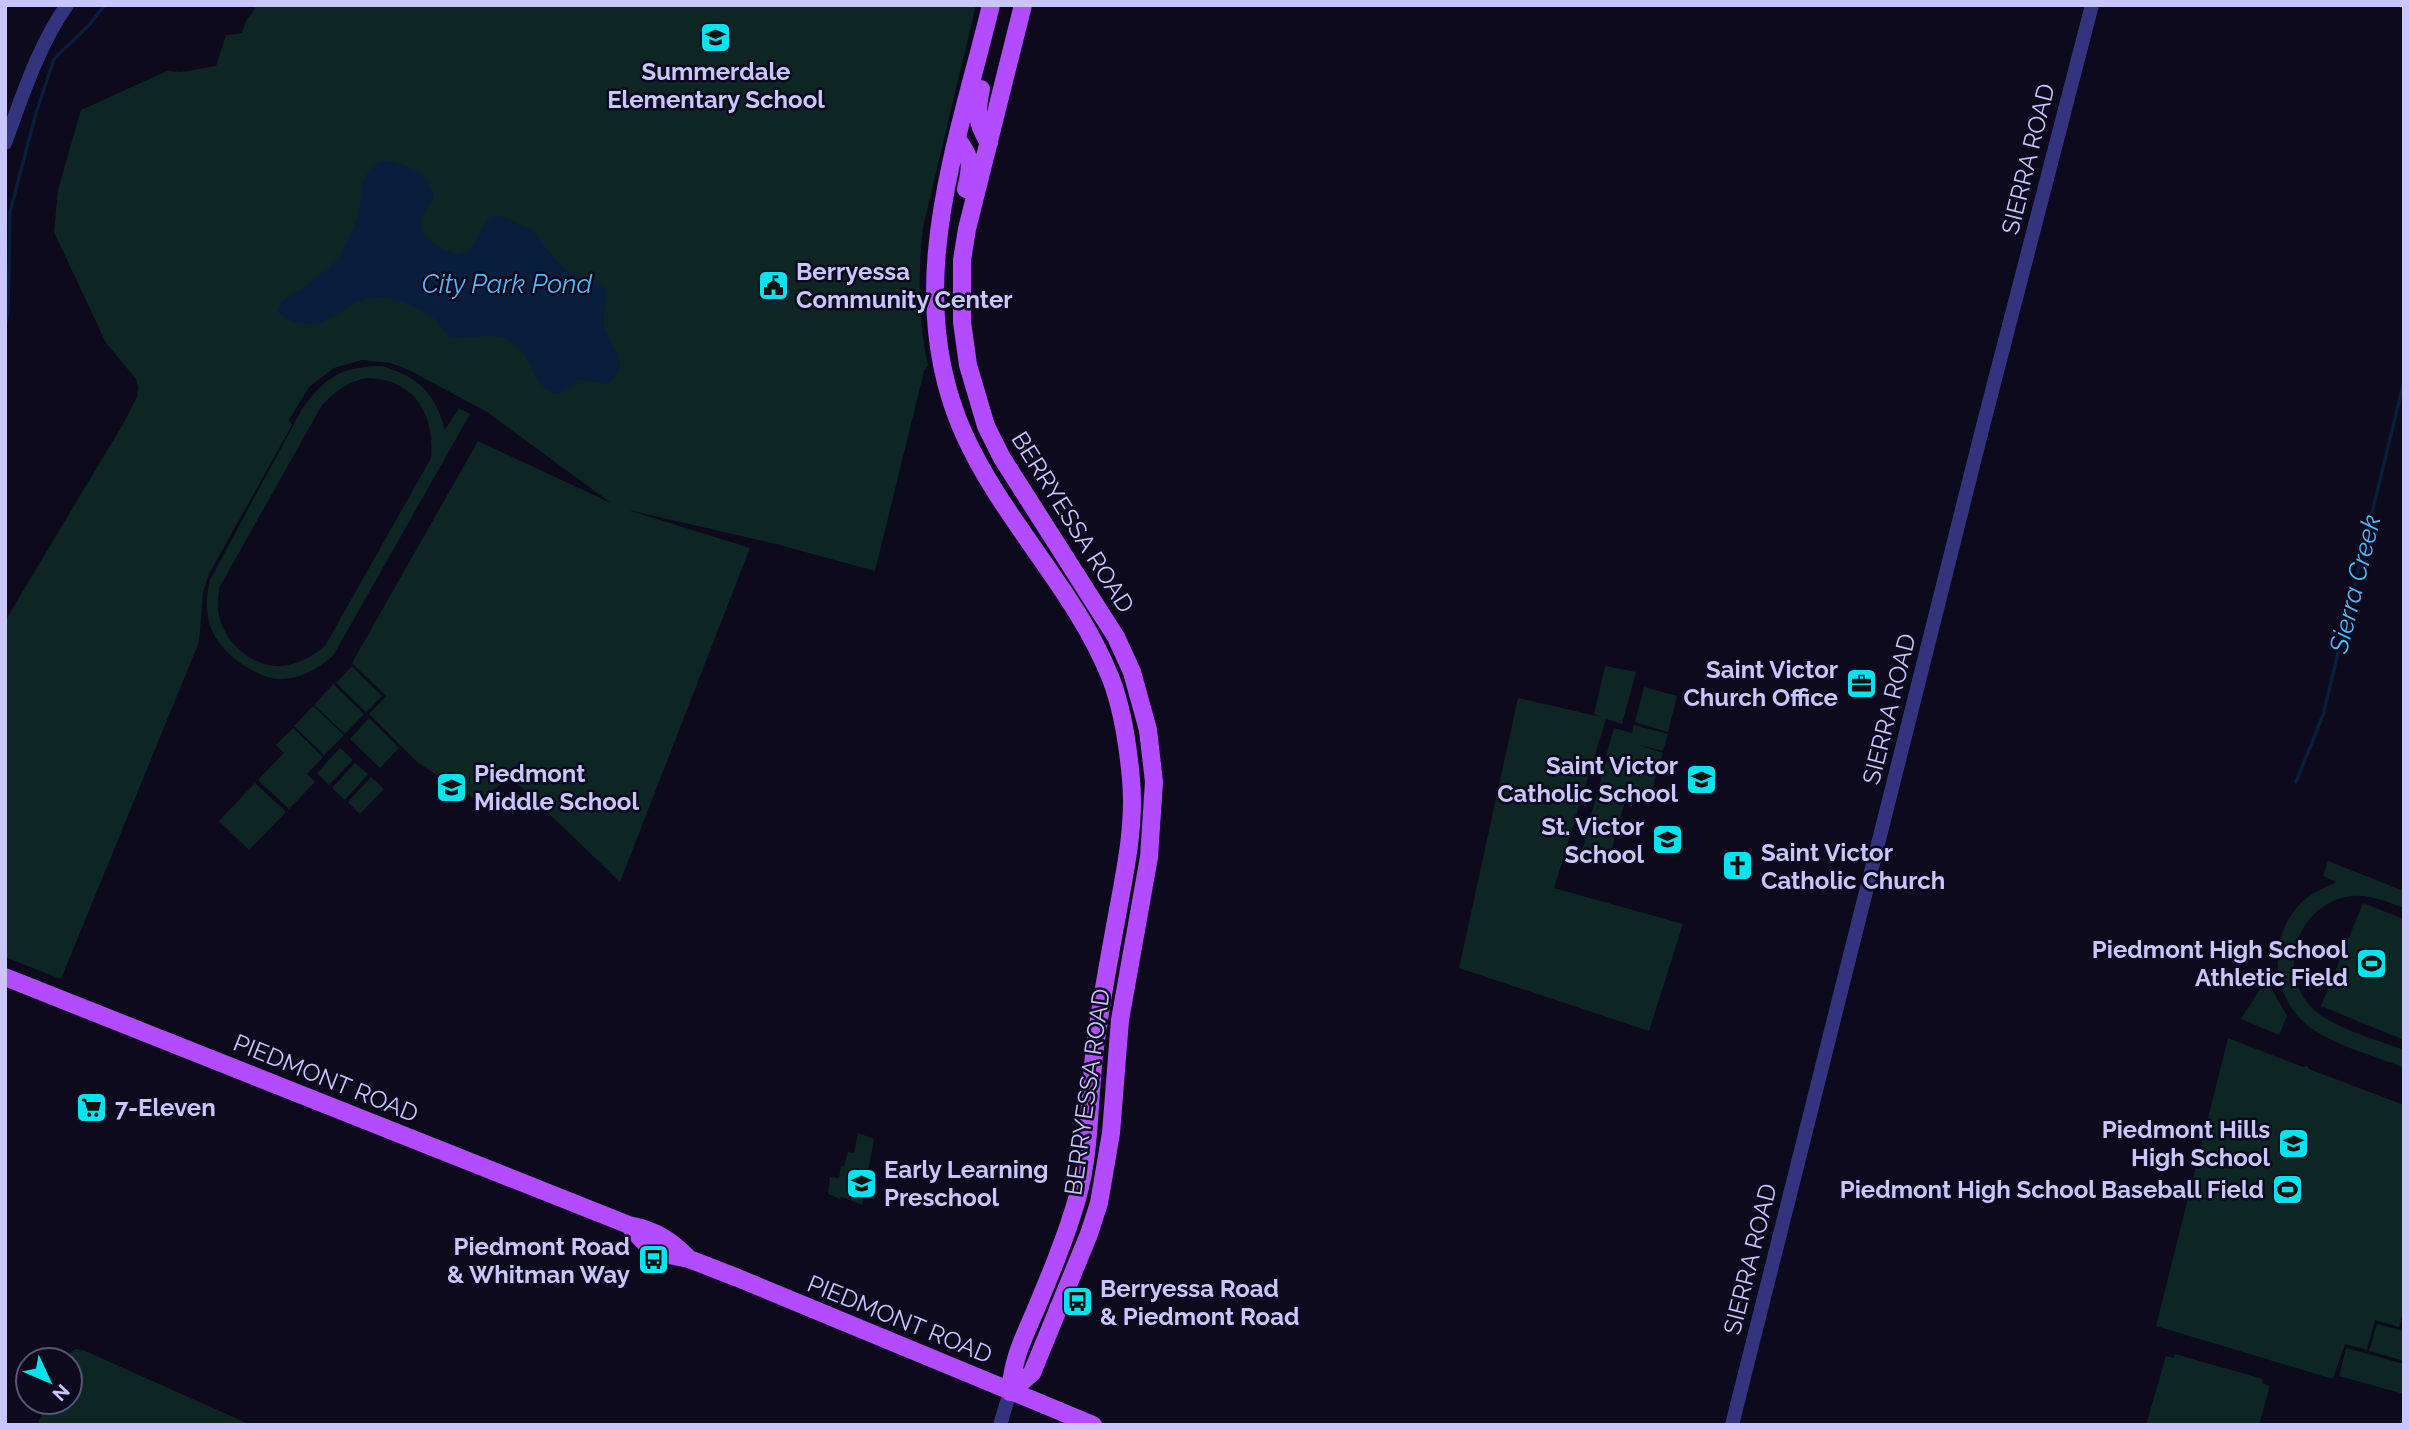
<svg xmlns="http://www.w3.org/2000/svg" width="2409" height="1430" font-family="Raleway,sans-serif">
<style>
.green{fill:#0d2624;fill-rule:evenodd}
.water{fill:#081e3d}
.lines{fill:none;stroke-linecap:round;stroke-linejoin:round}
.stream{stroke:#081e3d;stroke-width:3.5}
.minor{stroke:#33347d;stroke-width:14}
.major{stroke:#b34cff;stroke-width:18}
.labels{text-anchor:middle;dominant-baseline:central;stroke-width:5;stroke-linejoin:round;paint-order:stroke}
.poi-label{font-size:24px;font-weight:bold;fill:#c9c5ff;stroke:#0c0a1c;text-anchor:end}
.street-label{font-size:24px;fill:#c9c5ff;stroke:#0c0a1c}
.water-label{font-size:26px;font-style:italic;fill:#53b8ff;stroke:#0c0a1c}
</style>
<rect width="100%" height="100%" fill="#0c0a1c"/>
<path class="green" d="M 257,5 L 976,5 L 923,227 C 918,273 918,319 928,365 L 924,371 L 875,571 L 776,544 L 628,510 L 750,548 L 620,882 L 511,777 L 478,801 L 418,763 L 369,714 L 386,696 L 352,663 L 478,441 L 611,503 L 487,412 L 407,369 L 390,363 L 362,360 L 334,368 L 309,387 L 289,420 L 292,425 L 209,574 L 203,592 L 199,642 L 61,979 L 5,957 L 5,621 L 123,424 L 137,397 L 138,387 L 136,379 L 106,343 L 54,232 L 58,190 L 81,110 L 167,71 L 181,72 L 216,66 L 226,35 L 242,33 L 246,21 Z
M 382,366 C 419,377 435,393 445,430 L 459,408 L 470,414 L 333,656 C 317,669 300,680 279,679 C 267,679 253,671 243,665 C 211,642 201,618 210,580 L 302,409 C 326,376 341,367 382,366 ZM 367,378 C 414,379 435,413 431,458 L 325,646 C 314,654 305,661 292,664 C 257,674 222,643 218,610 C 217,603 219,595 219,588 L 322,405 C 336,391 347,382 367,378 Z
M 352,666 L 382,696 L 366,712 L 336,683 Z
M 1605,666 L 1636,672 L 1622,724 L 1606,719 L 1554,888 L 1683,924 L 1649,1031 L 1459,968 L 1518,698 L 1601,717 L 1594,714 Z
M 333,684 L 364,714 L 345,734 L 314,705 Z
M 1644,687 L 1677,696 L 1668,732 L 1635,722 Z
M 313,706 L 344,735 L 324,755 L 294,726 Z
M 369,718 L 399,748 L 380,768 L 350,739 Z
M 1634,725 L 1668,734 L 1663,751 L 1639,745 L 1663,753 L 1658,770 L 1606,756 L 1614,728 L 1632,733 Z
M 293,728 L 323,757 L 307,774 L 315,782 L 289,809 L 258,780 L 284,753 L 276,745 Z
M 340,748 L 353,760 L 329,785 L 317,773 Z
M 1606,762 L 1656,775 L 1649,802 L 1598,789 Z
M 355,763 L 368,774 L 345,800 L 332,788 Z
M 371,777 L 384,789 L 360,814 L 348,802 Z
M 255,783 L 286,812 L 249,850 L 219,821 Z
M 1597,794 L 1625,801 L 1617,829 L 1589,822 Z
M 1589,826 L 1616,833 L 1609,861 L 1581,854 Z
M 2328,861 L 2404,891 L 2404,908 C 2387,902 2371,894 2352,896 C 2299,902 2275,968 2311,1007 C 2331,1028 2376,1039 2404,1050 L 2404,1068 C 2376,1056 2339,1047 2314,1030 C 2270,1002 2265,935 2304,900 C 2314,892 2325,887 2337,882 L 2323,876 Z
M 2363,903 L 2404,919 L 2404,1040 L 2321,1006 Z
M 2263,984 L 2269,984 L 2287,1016 L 2279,1035 L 2241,1019 Z
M 2228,1038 L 2303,1067 L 2307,1066 L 2309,1069 L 2404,1105 L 2404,1308 L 2399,1327 L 2375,1320 L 2367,1350 L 2345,1344 L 2333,1379 L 2156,1326 Z
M 858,1133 L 874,1139 L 862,1205 L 842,1197 L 840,1199 L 828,1194 L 830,1177 L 839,1178 L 841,1166 L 844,1166 L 848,1152 L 854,1153 Z
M 2377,1324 L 2404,1331 L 2404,1361 L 2369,1351 Z
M 2346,1348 L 2404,1364 L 2404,1394 L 2339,1376 Z
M 75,1349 L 83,1350 L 251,1425 L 37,1425 L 47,1402 L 70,1402 L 70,1360 L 65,1360 L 67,1355 Z
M 2175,1354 L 2263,1379 L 2262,1383 L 2270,1386 L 2259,1425 L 2146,1425 L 2166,1356 L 2173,1358 Z"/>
<path class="water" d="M 383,161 C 405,162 429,173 434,196 C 431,203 426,210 423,217 C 414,237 443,251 458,254 L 467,251 L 473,245 L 486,221 L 493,216 L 501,216 L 533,230 L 548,251 L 566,271 L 603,286 L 606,291 C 606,303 602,319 605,330 C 612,350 634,363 607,384 L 579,379 L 564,392 L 554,394 C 525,382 537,347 500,337 C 493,335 462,338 451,338 C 443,331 438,320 428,314 C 413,304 389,296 371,298 C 342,302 329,332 295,322 C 287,320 282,317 278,310 L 281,303 C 299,288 326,275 340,255 C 346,245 351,232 356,221 C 364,200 357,169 383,161 Z"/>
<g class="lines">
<path class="stream" d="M 5,326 L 8,312 L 10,212 L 36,113 L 54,59 L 89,25 L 105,5
M 2296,782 L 2323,715 L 2404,381"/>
<path class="minor" d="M 5,143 C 22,97 38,46 67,5
M 1000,1425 L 1010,1392
M 1732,1425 L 1984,422 L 2092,5"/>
<path class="major" d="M 991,5 C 957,146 900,292 964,434 C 1003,521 1076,590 1111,679 C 1123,710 1128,746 1131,779 C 1135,823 1126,867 1118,910 C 1110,953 1102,996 1096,1040 C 1088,1093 1092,1146 1077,1199 C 1066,1237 1051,1273 1036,1309 C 1023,1339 1013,1358 1010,1392
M 981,89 C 976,113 976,122 989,143
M 957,139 C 972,158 972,165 966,189
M 5,977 L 629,1225 C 655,1230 671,1240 689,1259
M 629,1225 L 643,1241 L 669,1255 L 689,1259 L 738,1278 L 1093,1425
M 1010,1392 L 1032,1373 L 1089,1234 L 1099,1203 L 1111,1133 L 1120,1020 L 1149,857 L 1154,782 L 1148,730 L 1132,672 L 1116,637 L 1002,458 L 986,426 L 968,365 L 962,322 L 962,260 L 967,229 L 1023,5"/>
</g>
<defs>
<symbol id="school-square" viewBox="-11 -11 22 22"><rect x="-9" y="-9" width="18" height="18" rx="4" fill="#00e4f0" stroke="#0c0a1c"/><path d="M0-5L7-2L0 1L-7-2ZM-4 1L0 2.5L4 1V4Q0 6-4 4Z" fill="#111"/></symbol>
<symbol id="civic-square" viewBox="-11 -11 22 22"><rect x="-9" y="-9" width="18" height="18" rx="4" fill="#00e4f0" stroke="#0c0a1c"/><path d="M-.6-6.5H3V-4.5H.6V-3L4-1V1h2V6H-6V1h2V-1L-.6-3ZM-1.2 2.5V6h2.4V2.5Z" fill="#111"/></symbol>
<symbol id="office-square" viewBox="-11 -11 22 22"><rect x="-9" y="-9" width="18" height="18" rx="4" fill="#00e4f0" stroke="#0c0a1c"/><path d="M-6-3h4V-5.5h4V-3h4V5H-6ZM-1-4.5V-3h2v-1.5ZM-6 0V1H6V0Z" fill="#111"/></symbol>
<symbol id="church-square" viewBox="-11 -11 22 22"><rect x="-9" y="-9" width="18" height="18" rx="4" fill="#00e4f0" stroke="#0c0a1c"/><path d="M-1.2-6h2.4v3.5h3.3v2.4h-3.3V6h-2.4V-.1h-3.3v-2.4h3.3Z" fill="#111"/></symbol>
<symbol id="stadium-square" viewBox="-11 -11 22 22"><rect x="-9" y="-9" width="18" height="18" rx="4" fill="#00e4f0" stroke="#0c0a1c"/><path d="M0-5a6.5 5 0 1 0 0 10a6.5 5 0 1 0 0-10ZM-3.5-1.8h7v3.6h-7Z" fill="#111"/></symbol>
<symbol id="supermarket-square" viewBox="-11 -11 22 22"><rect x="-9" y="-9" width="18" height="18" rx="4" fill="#00e4f0" stroke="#0c0a1c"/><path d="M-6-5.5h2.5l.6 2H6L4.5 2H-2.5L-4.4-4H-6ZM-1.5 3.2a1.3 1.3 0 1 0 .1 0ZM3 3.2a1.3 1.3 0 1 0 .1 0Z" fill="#111"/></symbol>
<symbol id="bus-square" viewBox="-11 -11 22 22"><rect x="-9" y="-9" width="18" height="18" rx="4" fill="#00e4f0" stroke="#0c0a1c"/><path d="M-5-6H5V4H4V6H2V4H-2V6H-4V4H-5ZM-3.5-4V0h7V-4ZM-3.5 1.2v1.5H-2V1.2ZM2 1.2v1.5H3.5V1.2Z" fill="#111"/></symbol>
</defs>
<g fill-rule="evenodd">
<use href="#school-square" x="698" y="20" width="35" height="35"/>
<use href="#civic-square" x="756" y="268" width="35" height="35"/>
<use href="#office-square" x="1844" y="666" width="35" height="35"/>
<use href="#school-square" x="1684" y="762" width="35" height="35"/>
<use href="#school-square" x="434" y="770" width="35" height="35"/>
<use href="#school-square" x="1650" y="822" width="35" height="35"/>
<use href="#church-square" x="1720" y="848" width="35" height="35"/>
<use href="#stadium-square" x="2354" y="946" width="35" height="35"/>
<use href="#supermarket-square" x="74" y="1090" width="35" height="35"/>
<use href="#school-square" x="2276" y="1126" width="35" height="35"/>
<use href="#school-square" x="844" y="1166" width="35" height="35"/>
<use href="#stadium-square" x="2270" y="1172" width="35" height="35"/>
<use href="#bus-square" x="636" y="1242" width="35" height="35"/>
<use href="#bus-square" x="1060" y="1284" width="35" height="35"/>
</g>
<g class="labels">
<g class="poi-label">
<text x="716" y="71" text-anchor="middle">Summerdale<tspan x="716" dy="28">Elementary School</tspan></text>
<text x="796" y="271" text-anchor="start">Berryessa<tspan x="796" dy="28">Community Center</tspan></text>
<text x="1838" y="669">Saint Victor<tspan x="1838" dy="28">Church Office</tspan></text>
<text x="1678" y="765">Saint Victor<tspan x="1678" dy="28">Catholic School</tspan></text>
<text x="474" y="773" text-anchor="start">Piedmont<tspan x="474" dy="28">Middle School</tspan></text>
<text x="1644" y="826">St. Victor<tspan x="1644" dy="28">School</tspan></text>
<text x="1761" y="852" text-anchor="start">Saint Victor<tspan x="1761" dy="28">Catholic Church</tspan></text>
<text x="2348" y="949">Piedmont High School<tspan x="2348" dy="28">Athletic Field</tspan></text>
<text x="115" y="1107" text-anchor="start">7-Eleven</text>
<text x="2270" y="1129">Piedmont Hills<tspan x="2270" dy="28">High School</tspan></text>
<text x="884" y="1169" text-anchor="start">Early Learning<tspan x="884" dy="28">Preschool</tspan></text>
<text x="2264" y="1189">Piedmont High School Baseball Field</text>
<text x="630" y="1246">Piedmont Road<tspan x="630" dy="28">&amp; Whitman Way</tspan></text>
<text x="1100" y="1288" text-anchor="start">Berryessa Road<tspan x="1100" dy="28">&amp; Piedmont Road</tspan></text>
</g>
<g class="street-label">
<text transform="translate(2028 159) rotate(-76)">SIERRA ROAD</text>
<text transform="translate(1073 522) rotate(58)">BERRYESSA ROAD</text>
<text transform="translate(1889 709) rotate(-76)">SIERRA ROAD</text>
<text transform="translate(326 1078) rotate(22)">PIEDMONT ROAD</text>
<text transform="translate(1087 1092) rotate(-82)">BERRYESSA ROAD</text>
<text transform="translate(1750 1259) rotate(-76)">SIERRA ROAD</text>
<text transform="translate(900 1319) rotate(22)">PIEDMONT ROAD</text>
</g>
<g class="water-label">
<text x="507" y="284">City Park Pond</text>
<text transform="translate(2355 584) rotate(-76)">Sierra Creek</text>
</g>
</g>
<rect width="2409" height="1430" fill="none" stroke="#c9c5ff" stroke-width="14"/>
<g transform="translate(49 1381) rotate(134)"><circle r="33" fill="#0c0a1c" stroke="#585577" stroke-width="2"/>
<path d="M0-5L12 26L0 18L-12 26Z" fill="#00e4f0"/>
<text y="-10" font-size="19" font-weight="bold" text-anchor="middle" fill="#c9c5ff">N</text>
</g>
</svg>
